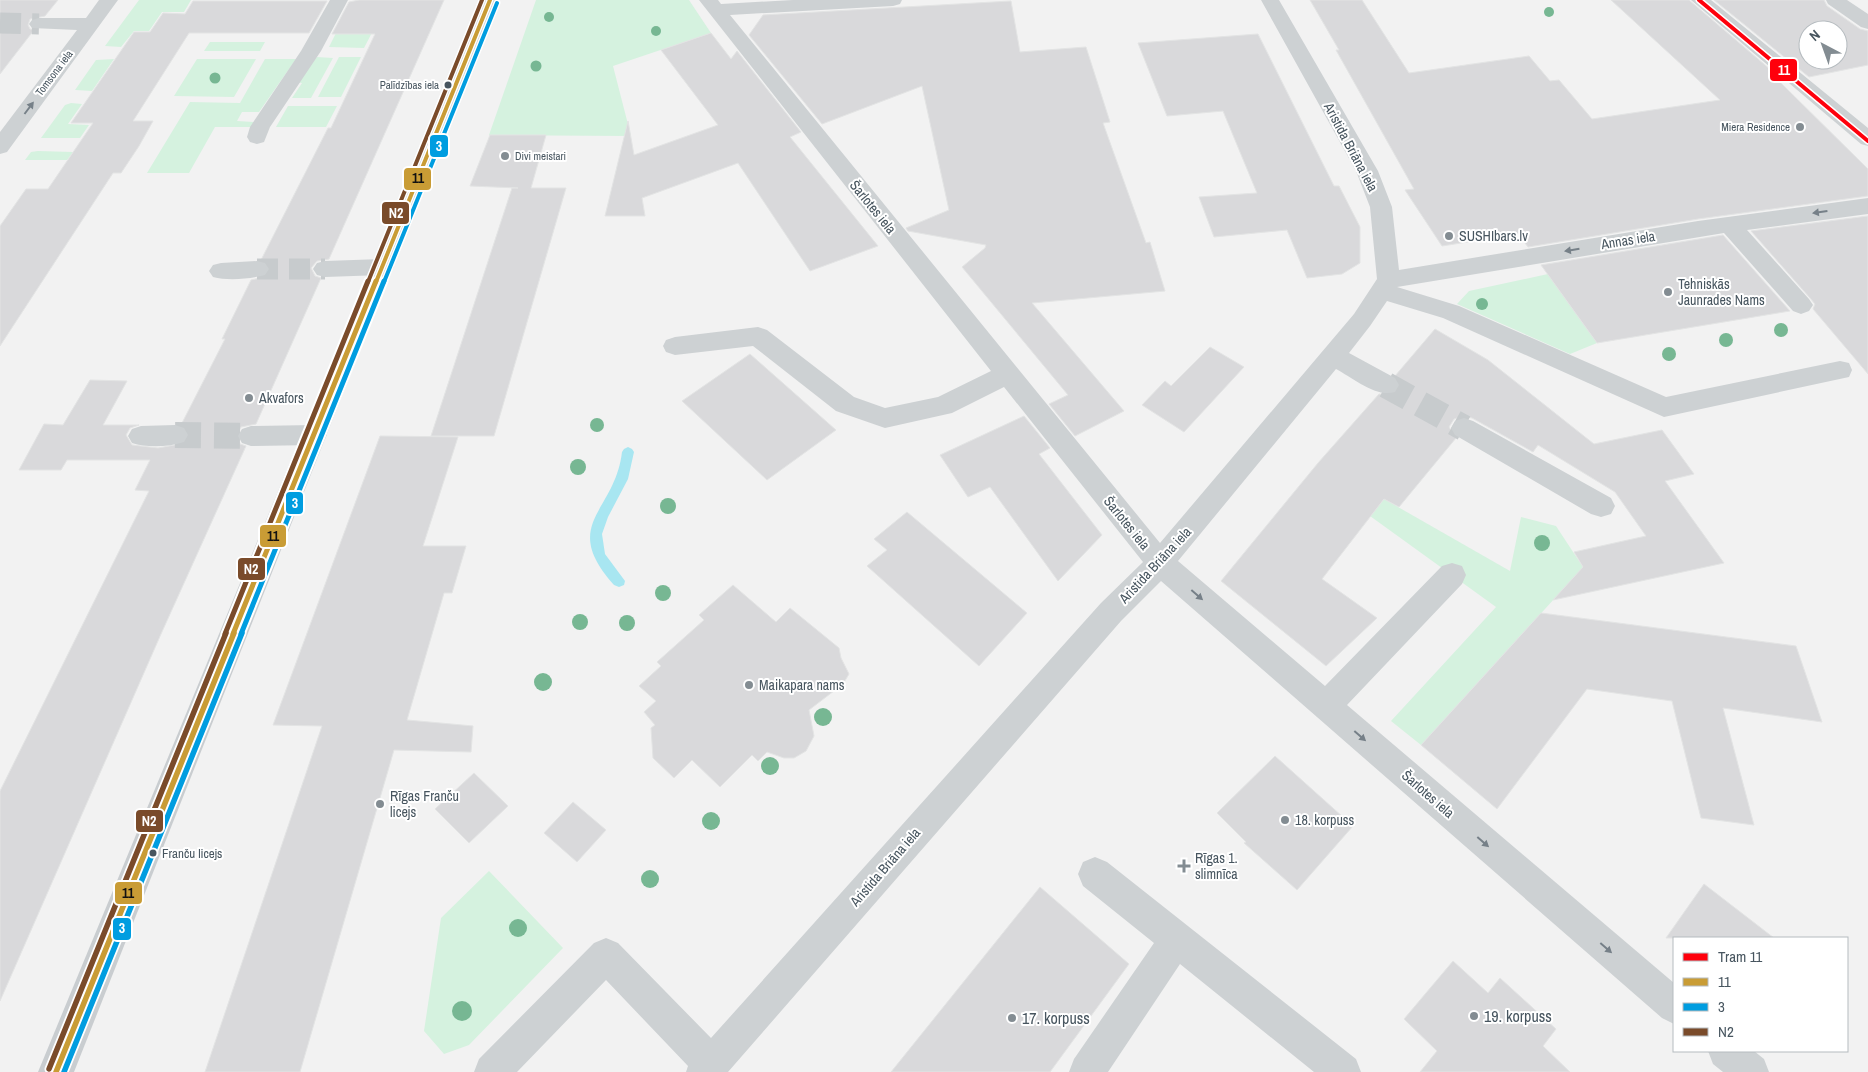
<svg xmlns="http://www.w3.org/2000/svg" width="1868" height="1072" font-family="'Archivo Narrow',sans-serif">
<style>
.green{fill:#d5f2df}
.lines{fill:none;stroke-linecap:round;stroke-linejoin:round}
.stream{fill:#a8e6f1;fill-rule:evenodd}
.building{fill:#d9d9db;stroke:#e3e4e4;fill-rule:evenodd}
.minor-tunnel-far1{stroke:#c7cbcd;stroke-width:21;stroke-dasharray:21 11;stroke-linecap:butt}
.minor-tunnel{stroke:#c7cbcd;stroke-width:26;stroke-dasharray:26 13;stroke-linecap:butt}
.minor{fill:#cdd1d3;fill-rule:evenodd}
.major{fill:#c9cdd0;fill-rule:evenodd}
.bus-1-far2-casing{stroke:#fff;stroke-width:7}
.bus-1-far1-casing{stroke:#fff;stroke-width:9}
.bus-1-casing{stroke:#fff;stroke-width:9}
.bus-2-far2-casing{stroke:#fff;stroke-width:7}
.bus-2-far1-casing{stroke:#fff;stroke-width:9}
.bus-2-casing{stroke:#fff;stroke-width:9}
.bus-3-far2-casing{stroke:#fff;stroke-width:7}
.bus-3-far1-casing{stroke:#fff;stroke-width:9}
.bus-3-casing{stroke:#fff;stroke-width:9}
.bus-1-far2{stroke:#c99c35;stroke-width:4}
.bus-1-far1{stroke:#c99c35;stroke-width:5}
.bus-1{stroke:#c99c35;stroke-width:5.5}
.bus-2-far2{stroke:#009de0;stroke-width:4}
.bus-2-far1{stroke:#009de0;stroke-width:5}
.bus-2{stroke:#009de0;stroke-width:5.5}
.bus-3-far2{stroke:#7a4b2a;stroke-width:4}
.bus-3-far1{stroke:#7a4b2a;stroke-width:5}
.bus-3{stroke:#7a4b2a;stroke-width:5.5}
.tram-1-casing{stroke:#fff;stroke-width:7}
.tram-1{stroke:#ff000c;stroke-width:4}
.tree{fill:#77b793}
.oneway{fill:#768088}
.bus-dot{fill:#47555f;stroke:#fff;stroke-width:2}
.poi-dot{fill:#838c92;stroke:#fff;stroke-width:2}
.labels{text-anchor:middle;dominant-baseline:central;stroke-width:4;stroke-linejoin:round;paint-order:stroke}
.far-street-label{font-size:11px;fill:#47555f;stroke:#fff}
.far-bus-label{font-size:11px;fill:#47555f;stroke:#fff;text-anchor:end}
.far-poi-label{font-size:11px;fill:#47555f;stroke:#fff;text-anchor:end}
.bus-label{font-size:13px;fill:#47555f;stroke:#fff;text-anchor:start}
.street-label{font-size:14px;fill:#47555f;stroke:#fff}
.poi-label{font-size:14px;fill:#47555f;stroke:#fff;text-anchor:start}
.near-poi-label{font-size:16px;fill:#47555f;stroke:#fff;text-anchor:start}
.line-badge{stroke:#fff;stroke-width:2}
.badge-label{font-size:14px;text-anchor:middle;font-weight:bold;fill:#fff}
.pale-badge-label{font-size:14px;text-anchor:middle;font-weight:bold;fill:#111}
</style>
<rect width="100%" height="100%" fill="#f2f2f2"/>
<path class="green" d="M 139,0 L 191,0 L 184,12 L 162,12 L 149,31 L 134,31 L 121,47 L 105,46 Z
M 536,0 L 689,0 L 711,33 L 613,66 L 631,136 L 489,135 Z
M 377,23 L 364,48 L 329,47 L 340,25 Z
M 210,42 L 265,42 L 260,51 L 204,51 Z
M 317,57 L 333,58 L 311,98 L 292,98 L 302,83 L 296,82 Z
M 339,57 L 361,57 L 341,97 L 318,97 Z
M 114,59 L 92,91 L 75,90 L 96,60 Z
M 197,59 L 256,59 L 234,97 L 174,96 Z
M 265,59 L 296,59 L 259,112 L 242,112 L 237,121 L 254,122 L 252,127 L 215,127 L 189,173 L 147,173 L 190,102 L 240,103 Z
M 71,103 L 82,104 L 68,124 L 89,125 L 80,138 L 41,138 L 65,105 Z
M 288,106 L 337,106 L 326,127 L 276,127 Z
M 38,151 L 73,152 L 67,160 L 25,160 L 31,152 Z
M 1548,274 L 1597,343 L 1570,354 L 1457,304 L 1469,291 Z
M 1384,499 L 1510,571 L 1521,517 L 1556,526 L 1598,590 L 1555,598 L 1421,745 L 1391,721 L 1496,607 L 1370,516 Z
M 489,871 L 563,948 L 469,1045 L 444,1054 L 424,1031 L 441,918 Z"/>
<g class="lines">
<path class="stream" d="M 628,447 L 632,449 L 634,452 L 628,479 L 608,517 L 602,534 L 605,554 L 625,581 L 624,585 L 619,587 L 614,585 C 559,523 615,513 622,452 L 624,449 Z"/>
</g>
<path class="building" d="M 0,0 L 58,0 L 45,16 L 30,19 L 28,25 L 30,29 L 34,30 L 0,74 Z
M 359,0 L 444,0 L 329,259 L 317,261 L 311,268 L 315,276 L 321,278 L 256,424 L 241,427 L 236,435 L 240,444 L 246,446 L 161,634 L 0,1001 L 0,791 L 149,491 L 135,490 L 150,460 L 67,460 L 61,470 L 19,470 L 44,424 L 63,425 L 90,380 L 127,381 L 103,425 L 139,425 L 130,428 L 126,435 L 132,445 L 158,448 L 186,443 L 190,434 L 186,427 L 181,425 L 225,339 L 222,339 L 251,280 L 265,277 L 271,270 L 267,262 L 261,260 L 328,128 L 331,128 L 375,34 L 332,34 L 349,2 Z
M 1310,0 L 1362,0 L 1409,73 L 1529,56 L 1550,81 L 1559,80 L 1592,119 L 1720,100 L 1611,0 L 1689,0 L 1785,82 L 1781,83 L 1868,169 L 1868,196 L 1698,219 L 1528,247 L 1518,234 L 1442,246 L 1405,190 L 1414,189 L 1336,50 L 1339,50 Z
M 1714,0 L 1824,0 L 1827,6 L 1860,29 L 1868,31 L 1868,65 L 1809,77 ZM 1808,30 L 1838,30 L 1838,60 L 1808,60 Z
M 193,1 L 327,1 L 309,33 L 189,33 L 133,121 L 153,121 L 139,146 L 121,173 L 113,173 L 0,346 L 0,226 L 26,189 L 48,189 L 93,123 L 71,123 L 134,32 L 150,32 L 163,13 L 185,14 Z
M 1011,1 L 1020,52 L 1086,47 L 1110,122 L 1103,123 L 1146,243 L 1150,242 L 1165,291 L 1032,303 L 1124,411 L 1075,436 L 1049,404 L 1068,395 L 962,267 L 985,248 L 986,245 L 908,231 L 906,228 L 949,210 L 922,86 L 822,124 L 749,35 L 763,15 Z
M 711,33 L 731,59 L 737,51 L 801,132 L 790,137 L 878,246 L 810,271 L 738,163 L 642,198 L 645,216 L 605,216 L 628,121 L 634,155 L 718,125 L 661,50 Z
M 1258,34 L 1334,186 L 1339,186 L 1360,227 L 1360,263 L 1342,274 L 1307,278 L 1287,230 L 1214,237 L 1199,197 L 1257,193 L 1223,111 L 1167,116 L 1138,43 Z
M 490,135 L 546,135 L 531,188 L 566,188 L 494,436 L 431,436 L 512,188 L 518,188 L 470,186 Z
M 1868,216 L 1868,374 L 1813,309 L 1815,304 L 1810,298 L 1751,231 Z
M 1723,235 L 1790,311 L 1597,343 L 1541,265 Z
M 1435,329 L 1488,360 L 1594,444 L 1662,430 L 1694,474 L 1665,481 L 1724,563 L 1553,600 L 1583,567 L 1574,552 L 1646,536 L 1615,492 L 1538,445 L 1533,452 L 1472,418 L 1463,416 L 1454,419 L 1449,427 L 1456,438 L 1399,507 L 1384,499 L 1322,579 L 1377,618 L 1326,666 L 1221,581 L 1318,463 L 1379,394 L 1388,395 L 1397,393 L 1401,384 L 1395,376 Z
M 1210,347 L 1244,367 L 1184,432 L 1142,405 L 1165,381 L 1171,386 Z
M 750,354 L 836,430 L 767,480 L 682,401 Z
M 1024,416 L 1050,448 L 1039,454 L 1102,535 L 1058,581 L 990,487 L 968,497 L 940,455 Z
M 380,436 L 458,437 L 423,546 L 466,546 L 452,593 L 444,593 L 407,720 L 473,726 L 471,752 L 394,750 L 300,1072 L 205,1072 L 322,726 L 273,725 Z
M 907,512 L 1027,613 L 979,666 L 867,566 L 887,550 L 874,539 Z
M 733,585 L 776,622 L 790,608 L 839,648 L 841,658 L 849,674 L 843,684 L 809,710 L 814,736 L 806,751 L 794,758 L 784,758 L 767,752 L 758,761 L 752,755 L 720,787 L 692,760 L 674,778 L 653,758 L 651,728 L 655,725 L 644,712 L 656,701 L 639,686 L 661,666 L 657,662 L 704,620 L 699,615 Z
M 1541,613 L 1796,646 L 1822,722 L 1723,708 L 1754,825 L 1701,818 L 1672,701 L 1587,689 L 1497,809 L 1421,745 Z
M 1275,756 L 1353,826 L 1297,890 L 1244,843 L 1246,842 L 1217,813 Z
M 474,773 L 508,806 L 469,843 L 435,809 Z
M 573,802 L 606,830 L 577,862 L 544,833 Z
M 1704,884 L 1774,938 L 1666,938 Z
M 1040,887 L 1129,964 L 1050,1072 L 891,1072 Z
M 1453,961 L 1488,993 L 1500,978 L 1556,1029 L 1543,1046 L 1570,1072 L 1420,1072 L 1437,1051 L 1404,1019 Z"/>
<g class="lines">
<path class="minor-tunnel-far1" d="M 0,23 L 39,24
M 257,269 L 325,269"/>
<path class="minor-tunnel" d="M 1386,385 L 1464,428
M 175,435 L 251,436"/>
<path class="minor" d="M 99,0 L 118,0 L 7,152 L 0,154 L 0,132 L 77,30 L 32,28 L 29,24 L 32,20 L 39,18 L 86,18 Z
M 330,0 L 348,0 L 321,51 L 270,127 L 264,142 L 257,144 L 250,142 L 247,137 L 250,127 L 301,51 Z
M 699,0 L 718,0 L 721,4 L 793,0 L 902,0 L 900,4 L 893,6 L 730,15 L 1160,543 L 1354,314 L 1377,279 L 1370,207 L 1356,171 L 1261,0 L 1279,0 L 1378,171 L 1392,207 L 1399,270 L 1698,221 L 1868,198 L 1868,214 L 1747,230 L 1809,299 L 1813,305 L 1809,311 L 1801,314 L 1793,311 L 1724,233 L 1397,287 L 1459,306 L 1666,397 L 1840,361 L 1849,363 L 1852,370 L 1849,377 L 1664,417 L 1443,318 L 1387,301 L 1370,326 L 1349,353 L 1395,378 L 1399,385 L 1395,392 C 1376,398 1353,378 1336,369 L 1178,561 L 1325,686 L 1442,566 L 1452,563 L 1462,566 L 1466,575 L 1462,584 L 1347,705 L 1674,983 L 1674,1024 L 1662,1018 L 1161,581 L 1121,621 L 728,1072 L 686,1072 L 688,1066 L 606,980 L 517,1072 L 474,1072 L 479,1059 L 594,943 L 606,938 L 618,943 L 711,1038 L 1101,603 L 1143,562 L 1004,387 L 952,413 L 885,428 L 836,411 L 753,346 L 675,355 L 666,352 L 663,346 L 666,340 L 675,337 L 758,327 L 767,330 L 854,397 L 885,408 L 938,397 L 991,371 Z
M 1691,0 L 1711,0 L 1868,128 L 1868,146 L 1861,144 Z
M 1826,0 L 1847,0 L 1868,14 L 1868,29 L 1861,27 L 1828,4 Z
M 382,259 L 390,261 L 394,267 L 390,273 L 382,275 L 325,277 L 317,275 L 313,269 L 317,263 L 325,261 Z
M 257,261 L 265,263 L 269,269 L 265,275 C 250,279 228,281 213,277 L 209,271 L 213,265 L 221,263 Z
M 1464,418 L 1473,421 L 1611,498 L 1615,506 L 1611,514 L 1601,517 L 1591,514 L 1455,435 L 1451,428 L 1455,421 Z
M 175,425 L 184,428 L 188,435 L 184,442 C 169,447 147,448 132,443 L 128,436 L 132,429 L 141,426 Z
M 314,425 L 323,428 L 327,435 L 323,442 L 314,445 L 251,446 L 242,443 L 238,436 L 242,429 L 251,426 Z
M 1095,857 L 1107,862 L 1356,1059 L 1361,1072 L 1314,1072 L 1180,964 L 1108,1072 L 1069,1072 L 1074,1059 L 1154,943 L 1083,886 L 1078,874 L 1083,862 Z
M 1708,1051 L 1754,1051 L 1764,1059 L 1769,1072 L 1723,1072 L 1713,1064 Z"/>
<path class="major" d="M 481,0 L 499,0 L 74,1072 L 38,1072 Z"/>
<defs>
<path id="bus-1-far2" d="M 376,282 L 490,0"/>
<path id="bus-1-far1" d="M 233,634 L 376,281"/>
<path id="bus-1" d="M 56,1072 L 234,633"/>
<path id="bus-2-far2" d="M 384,282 L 497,3"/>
<path id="bus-2-far1" d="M 241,634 L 384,281"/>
<path id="bus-2" d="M 64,1072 L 242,633"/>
<path id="bus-3-far2" d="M 368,282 L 482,0"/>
<path id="bus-3-far1" d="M 225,634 L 368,281"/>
<path id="bus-3" d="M 49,1069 L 226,633"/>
</defs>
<use href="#bus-1-far2" class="bus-1-far2-casing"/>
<use href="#bus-1-far1" class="bus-1-far1-casing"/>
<use href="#bus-1" class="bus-1-casing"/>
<use href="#bus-2-far2" class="bus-2-far2-casing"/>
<use href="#bus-2-far1" class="bus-2-far1-casing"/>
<use href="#bus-2" class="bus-2-casing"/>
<use href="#bus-3-far2" class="bus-3-far2-casing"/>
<use href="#bus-3-far1" class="bus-3-far1-casing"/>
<use href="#bus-3" class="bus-3-casing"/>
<use href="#bus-1-far2" class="bus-1-far2"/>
<use href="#bus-1-far1" class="bus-1-far1"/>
<use href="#bus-1" class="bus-1"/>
<use href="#bus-2-far2" class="bus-2-far2"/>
<use href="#bus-2-far1" class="bus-2-far1"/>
<use href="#bus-2" class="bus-2"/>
<use href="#bus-3-far2" class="bus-3-far2"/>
<use href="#bus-3-far1" class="bus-3-far1"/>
<use href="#bus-3" class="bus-3"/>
<defs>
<path id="tram-1" d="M 1699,0 L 1868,141"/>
</defs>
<use href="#tram-1" class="tram-1-casing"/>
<use href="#tram-1" class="tram-1"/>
</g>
<g class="tree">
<circle cx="1549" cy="12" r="5"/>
<circle cx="549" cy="17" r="5"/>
<circle cx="656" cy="31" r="5"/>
<circle cx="536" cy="66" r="5.5"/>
<circle cx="215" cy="78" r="5.5"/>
<circle cx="1482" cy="304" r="6"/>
<circle cx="1781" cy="330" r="7"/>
<circle cx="1726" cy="340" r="7"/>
<circle cx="1669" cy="354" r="7"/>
<circle cx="597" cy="425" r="7"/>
<circle cx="578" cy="467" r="8"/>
<circle cx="668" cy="506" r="8"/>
<circle cx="1542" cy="543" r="8"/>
<circle cx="663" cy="593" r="8"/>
<circle cx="580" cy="622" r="8"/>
<circle cx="627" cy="623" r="8"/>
<circle cx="543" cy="682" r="9"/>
<circle cx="823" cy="717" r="9"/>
<circle cx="770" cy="766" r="9"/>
<circle cx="711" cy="821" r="9"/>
<circle cx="650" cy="879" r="9"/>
<circle cx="518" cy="928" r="9"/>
<circle cx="462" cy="1011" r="10"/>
</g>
<defs><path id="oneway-solid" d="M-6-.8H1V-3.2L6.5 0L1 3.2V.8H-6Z" transform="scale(1.25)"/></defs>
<g class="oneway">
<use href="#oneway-solid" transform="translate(29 108) rotate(-53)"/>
<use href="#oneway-solid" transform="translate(1820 212) rotate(172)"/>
<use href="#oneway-solid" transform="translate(1572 250) rotate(171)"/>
<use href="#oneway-solid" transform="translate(1197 595) rotate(41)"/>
<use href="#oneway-solid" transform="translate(1360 736) rotate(41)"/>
<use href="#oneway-solid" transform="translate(1483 842) rotate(41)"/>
<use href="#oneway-solid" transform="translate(1606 948) rotate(41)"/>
</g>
<g class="bus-dot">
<circle cx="448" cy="85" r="4.5"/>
<circle cx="153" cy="853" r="4.5"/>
</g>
<g class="poi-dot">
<circle cx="1800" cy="127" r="5"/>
<circle cx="505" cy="156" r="5"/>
<circle cx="1449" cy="236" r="5"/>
<circle cx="1668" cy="292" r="5"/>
<circle cx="249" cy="398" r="5"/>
<circle cx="749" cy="685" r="5"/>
<circle cx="380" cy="804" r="5"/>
<circle cx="1285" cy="820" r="5"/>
<path d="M1181.5 858.5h5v5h5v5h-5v5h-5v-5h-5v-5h5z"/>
<circle cx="1474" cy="1016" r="5"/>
<circle cx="1012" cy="1018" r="5"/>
</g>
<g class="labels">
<g class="far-street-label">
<text transform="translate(54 73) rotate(-53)">Tomsona iela</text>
</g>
<g class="far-bus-label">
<text x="439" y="85">Palīdzības iela</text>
</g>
<g class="far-poi-label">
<text x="1790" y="127">Miera Residence</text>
<text x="515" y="156" text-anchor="start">Divi meistari</text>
</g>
<g class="bus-label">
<text x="162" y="853">Franču licejs</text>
</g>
<g class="street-label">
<text transform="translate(1351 147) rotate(62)">Aristida Briāna iela</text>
<text transform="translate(873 207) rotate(51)">Šarlotes iela</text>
<text transform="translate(1628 240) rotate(-9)">Annas iela</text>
<text transform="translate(1127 523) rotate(51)">Šarlotes iela</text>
<text transform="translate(1155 565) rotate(-47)">Aristida Briāna iela</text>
<text transform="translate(1428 794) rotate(41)">Šarlotes iela</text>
<text transform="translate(885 867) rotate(-49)">Aristida Briāna iela</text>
</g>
<g class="poi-label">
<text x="1459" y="236">SUSHIbars.lv</text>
<text x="1678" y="284">Tehniskās<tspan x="1678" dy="16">Jaunrades Nams</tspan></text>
<text x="259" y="398">Akvafors</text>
<text x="759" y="685">Maikapara nams</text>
<text x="390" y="796">Rīgas Franču<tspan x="390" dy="16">licejs</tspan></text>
<text x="1295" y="820">18. korpuss</text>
<text x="1195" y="858">Rīgas 1.<tspan x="1195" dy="16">slimnīca</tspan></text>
</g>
<g class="near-poi-label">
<text x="1484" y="1016">19. korpuss</text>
<text x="1022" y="1018">17. korpuss</text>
</g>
</g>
<g class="line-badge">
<rect x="1769" y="58" width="29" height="24" rx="5" fill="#ff000c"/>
<rect x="429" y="134" width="20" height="24" rx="5" fill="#009de0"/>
<rect x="403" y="167" width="29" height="24" rx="5" fill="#c99c35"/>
<rect x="381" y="201" width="29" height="24" rx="5" fill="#7a4b2a"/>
<rect x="285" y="491" width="19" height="24" rx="5" fill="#009de0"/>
<rect x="259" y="524" width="28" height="24" rx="5" fill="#c99c35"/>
<rect x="237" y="557" width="29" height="24" rx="5" fill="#7a4b2a"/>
<rect x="135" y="809" width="29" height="24" rx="5" fill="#7a4b2a"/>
<rect x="114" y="881" width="29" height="24" rx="5" fill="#c99c35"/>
<rect x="112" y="917" width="20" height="24" rx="5" fill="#009de0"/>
</g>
<g class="badge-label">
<text x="1784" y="75">11</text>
<text x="439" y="151">3</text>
<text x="396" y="218">N2</text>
<text x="295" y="508">3</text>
<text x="251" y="574">N2</text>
<text x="149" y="826">N2</text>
<text x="122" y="933">3</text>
</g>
<g class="pale-badge-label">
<text x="418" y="183">11</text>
<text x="273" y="541">11</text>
<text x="128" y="898">11</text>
</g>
<rect x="1673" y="937" width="175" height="115" fill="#ffffff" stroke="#b5bbbf"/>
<rect x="1683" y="953" width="25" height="8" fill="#ff000c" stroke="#b5bbbf"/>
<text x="1718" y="962" font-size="15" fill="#47555f">Tram 11</text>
<rect x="1683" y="978" width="25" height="8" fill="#c99c35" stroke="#b5bbbf"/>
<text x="1718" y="987" font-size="15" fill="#47555f">11</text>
<rect x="1683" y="1003" width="25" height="8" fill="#009de0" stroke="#b5bbbf"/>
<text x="1718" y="1012" font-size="15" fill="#47555f">3</text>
<rect x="1683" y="1028" width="25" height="8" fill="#7a4b2a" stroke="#b5bbbf"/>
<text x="1718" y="1037" font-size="15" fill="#47555f">N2</text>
<g transform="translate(1823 45) rotate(319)"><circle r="24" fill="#ffffff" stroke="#b5bbbf"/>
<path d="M0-4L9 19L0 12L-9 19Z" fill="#838c92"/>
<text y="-8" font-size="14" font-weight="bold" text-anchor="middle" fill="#47555f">N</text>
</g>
</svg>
